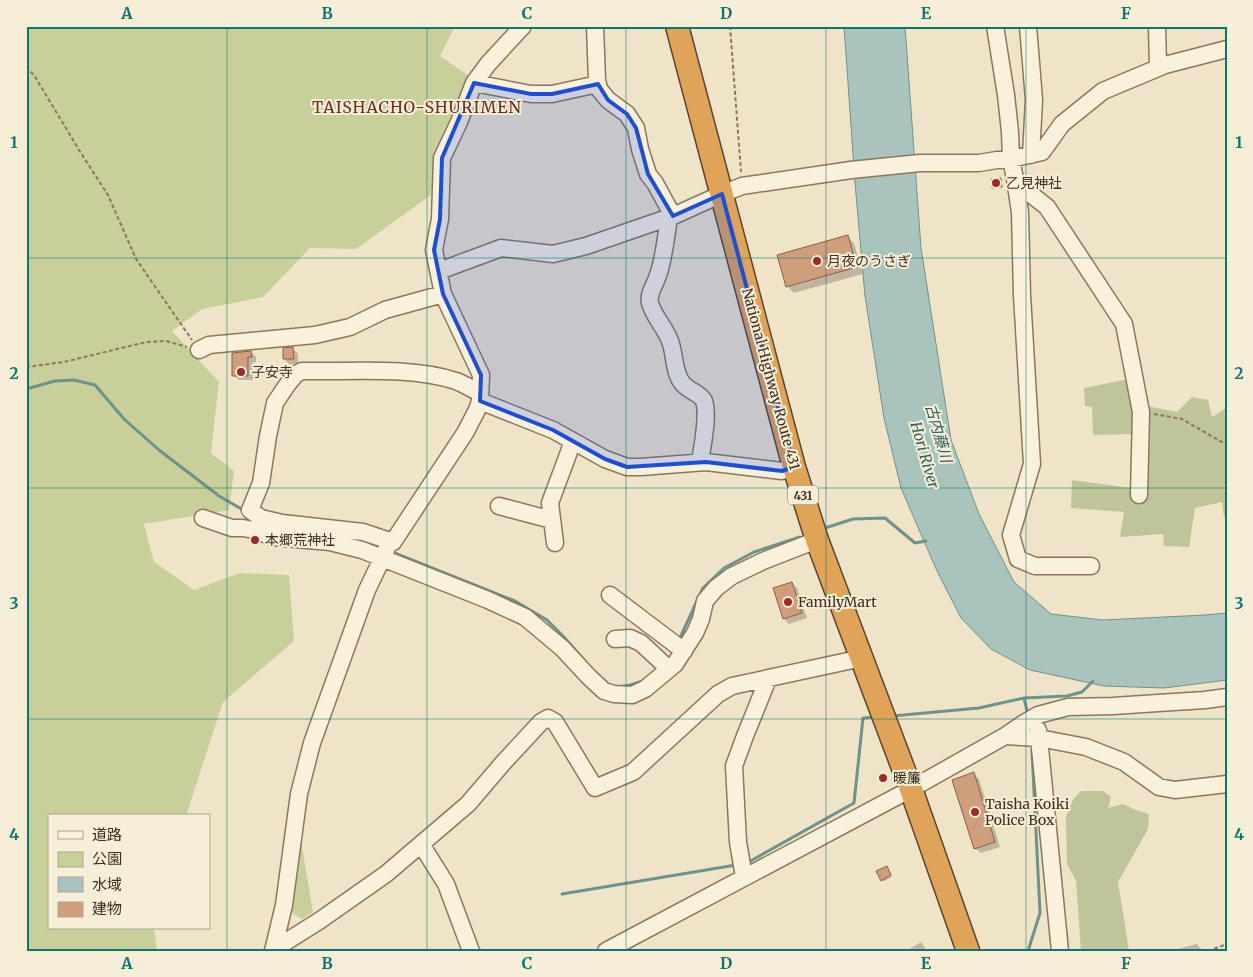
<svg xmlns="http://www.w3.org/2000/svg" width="1253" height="977" font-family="Merriweather,'Noto Sans JP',serif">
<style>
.green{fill:#c9cf9b}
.cemetery{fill:#bfc49a}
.water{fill:#a9c4bc;stroke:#6f938a}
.shadow{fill:#0003}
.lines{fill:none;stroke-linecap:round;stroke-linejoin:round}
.stream{stroke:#6f938a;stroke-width:3}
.building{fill:#cf9f7d;stroke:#8d5f41}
.minor-casing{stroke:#8d765c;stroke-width:19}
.highway-casing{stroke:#5b4430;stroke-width:25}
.path{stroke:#8d765c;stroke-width:2;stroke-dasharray:4 2.5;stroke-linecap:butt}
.minor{stroke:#faf1dc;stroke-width:16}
.highway{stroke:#e0a458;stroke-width:22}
.marked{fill:#1d4ed8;fill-opacity:0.2;stroke:#1d4ed8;stroke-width:4;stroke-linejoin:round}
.grid{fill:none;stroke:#0f766e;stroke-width:1;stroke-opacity:0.55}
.poi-dot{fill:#9e2a2b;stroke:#f7eed8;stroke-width:2}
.labels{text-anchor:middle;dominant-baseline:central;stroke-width:4;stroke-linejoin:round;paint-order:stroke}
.shield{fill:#f7eed8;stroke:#756857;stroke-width:1}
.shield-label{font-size:12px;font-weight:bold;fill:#3d2e20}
.poi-label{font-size:14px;fill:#3d2e20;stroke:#f7eed8;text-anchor:start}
.street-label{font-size:14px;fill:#3d2e20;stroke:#f7eed8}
.water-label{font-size:15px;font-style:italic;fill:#2f5d5a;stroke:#f7eed8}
.quarter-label{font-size:16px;letter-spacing:1px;fill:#6b2e1e;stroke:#f7eed8}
.neatline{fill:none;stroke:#0f766e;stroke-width:2}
.grid-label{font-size:16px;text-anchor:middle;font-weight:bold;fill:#0f766e}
</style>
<rect width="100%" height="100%" fill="#f0e4c8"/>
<path class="green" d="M 26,26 L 455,26 L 440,56 L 472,78 L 442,137 L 431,195 L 356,249 L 310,248 L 263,297 L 202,309 L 172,331 L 219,382 L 211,453 L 234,471 L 229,510 L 144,524 L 154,562 L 194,590 L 240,573 L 289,575 L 294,641 L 223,702 L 186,816 L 49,816 L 49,928 L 154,928 L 157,951 L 26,951 Z
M 298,823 L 313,912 L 302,919 L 288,910 Z"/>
<path class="cemetery" d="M 1129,379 L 1132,403 L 1177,412 L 1192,397 L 1208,400 L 1212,417 L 1226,408 L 1227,403 L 1227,517 L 1224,517 L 1222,502 L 1195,508 L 1189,547 L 1164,546 L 1163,534 L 1120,537 L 1124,512 L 1071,508 L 1072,480 L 1131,488 L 1135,434 L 1093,435 L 1092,407 L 1085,406 L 1084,388 Z
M 1081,791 L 1103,791 L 1111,797 L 1108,808 L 1123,804 L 1136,810 L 1149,814 L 1148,829 L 1118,882 L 1129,951 L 1081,951 L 1076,881 L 1067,864 L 1066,817 L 1073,800 Z"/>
<path class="water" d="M 844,26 L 905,26 L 921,248 L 951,440 L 979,514 L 1014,582 L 1051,614 L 1103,620 L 1205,615 L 1227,613 L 1227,680 L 1164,688 L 1104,686 L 1030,670 L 991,649 L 961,618 L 937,571 L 901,488 L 884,418 L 865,296 L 855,183 Z"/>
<path class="shadow" d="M 847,236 L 854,243 L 863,274 L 794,293 L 787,286 Z
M 293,348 L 298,354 L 298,364 L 289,364 L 284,359 Z
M 251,352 L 256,357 L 256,362 L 253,362 L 253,380 L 239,380 L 233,375 Z
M 792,583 L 797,588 L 807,618 L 789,624 L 784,619 Z
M 973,774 L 979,779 L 1000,847 L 981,853 L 975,848 Z
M 888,868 L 892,877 L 884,881 L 882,880 Z
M 921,942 L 927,951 L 906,951 Z
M 1197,944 L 1202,951 L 1170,951 Z"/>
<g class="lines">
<path class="stream" d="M 26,389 L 55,381 L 74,380 L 95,385 L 124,419 L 159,450 L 219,496 L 245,511
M 825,528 L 853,519 L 885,518 L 915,543 L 926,541
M 354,540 L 368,542 L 381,548
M 392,552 L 515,601 L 547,620 L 563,636 L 585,661
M 679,640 L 703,588 L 724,568 L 754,552 L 800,537
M 618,687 L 630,685 L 643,681
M 1028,715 L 1024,698 L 1067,696 L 1082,692 L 1093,681
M 892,716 L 979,708 L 1024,698
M 747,863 L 854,803 L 863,718 L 876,717
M 562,894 L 736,865
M 1028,951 L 1040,913 L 1032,751"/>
</g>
<path class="building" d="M 1001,178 L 1002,187 L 992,188 L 991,179 Z
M 848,235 L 857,267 L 786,287 L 777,255 Z
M 293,347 L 294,359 L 283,359 L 283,348 Z
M 251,351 L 252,357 L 248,357 L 248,376 L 232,376 L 232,353 Z
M 792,582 L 802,613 L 783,619 L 773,588 Z
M 974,772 L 995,842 L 974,849 L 952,780 Z
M 887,866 L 891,875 L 881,881 L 876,871 Z"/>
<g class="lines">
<defs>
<path id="minor" d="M 595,26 L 597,80 L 599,89 L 608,100 L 627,114 L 636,128 L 640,149 L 648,174 L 655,183 L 673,216
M 995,26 L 1006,95 L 1010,132 L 1011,159 L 1015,179 L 1028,192 L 1047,207 L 1124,324 L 1141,412 L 1139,495
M 1028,26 L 1034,100 L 1031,155
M 1157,26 L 1158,67
M 474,83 L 531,94 L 552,94 L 598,84
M 1015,179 L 1020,212 L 1022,295 L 1032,464 L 1011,535 L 1018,559 L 1035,566 L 1091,566
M 669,217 C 666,236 664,261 657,278 C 654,287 648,293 650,303 C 654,318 667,329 671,344 C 675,357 674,374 683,384 C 689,391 700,393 704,401 C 709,416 702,447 700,462
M 439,271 L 501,248 L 553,254 L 586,246 L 673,216 L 722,194 L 742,186 L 851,170 L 920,163 L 979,163 L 997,160 L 1011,159 L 1042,152 L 1062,124 L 1103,91 L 1165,65 L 1227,49
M 199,350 L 209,345 L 315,335 L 350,327 L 385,310 L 443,294
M 480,401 L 553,430 L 605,459 L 627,467 L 641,467 L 706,462 L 782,471 L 794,467
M 499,506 L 552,520
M 203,518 L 232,528 L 243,528 L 254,530 L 273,537 L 330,542 L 362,550 L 488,600 L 525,617 L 562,648 L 589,677 L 604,691 L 614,694 L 632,695 L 645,689 L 675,664 L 695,633 L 701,619 L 705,601 L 716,588 L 732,576 L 763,561 L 817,540
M 393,542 L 363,532 L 282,523 L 261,518 L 250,510 L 261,483 L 268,436 L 275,403 L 287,385 L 296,374 L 302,371 C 351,372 410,366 456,381 C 464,384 472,389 480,393
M 555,543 L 550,503 L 573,441
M 610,595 L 684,651
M 615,639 L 630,638 L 641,643 L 669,669
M 1038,730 L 1039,738 L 1086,747 L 1124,762 L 1159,787 L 1175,790 L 1227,784
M 1005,736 L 1039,738 L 1060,951
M 421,844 L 446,884 L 471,951
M 744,877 L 738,842 L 734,766 L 745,736 L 768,679
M 273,950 L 319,921 L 386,874 L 468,804 L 503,763 L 541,722 L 548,718 L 555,722 L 595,788 L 633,772 L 718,694 L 732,686 L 862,658
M 273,951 L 284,905 L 299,794 L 312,743 L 367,590 L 389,544 L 393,542 L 465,433 L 477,410 L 480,401 L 481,375 L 443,294 L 434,250 L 440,219 L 442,158 L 459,122 L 474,83 L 488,64 L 523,26
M 606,951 L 911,789 L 1005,736 L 1021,725 L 1038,715 L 1068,707 L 1113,706 L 1158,703 L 1205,700 L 1227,697"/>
<path id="highway" d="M 677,26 L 794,467 L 817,540 L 911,789 L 968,951"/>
</defs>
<use href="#minor" class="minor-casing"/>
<use href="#highway" class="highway-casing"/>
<path class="path" d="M 730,26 L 741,172
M 26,67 L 34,75 L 79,150 L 108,195 L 136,259 L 192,340
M 26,367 L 64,362 L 146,342 L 166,341 L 187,347
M 258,372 L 279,372
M 1154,414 L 1182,419 L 1227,445
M 1208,951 L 1227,944"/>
<use href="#minor" class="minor"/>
<use href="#highway" class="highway"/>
</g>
<path class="marked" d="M 474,83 L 531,94 L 552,94 L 598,84 L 608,100 L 627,114 L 636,128 L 648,174 L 673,216 L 722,194 L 794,467 L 782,471 L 706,462 L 627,467 L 605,459 L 553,430 L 480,401 L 481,375 L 443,294 L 434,250 L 440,219 L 442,158 Z"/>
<path class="grid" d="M 227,26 L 227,951M 427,26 L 427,951M 626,26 L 626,951M 826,26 L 826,951M 1026,26 L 1026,951M 26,258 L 1227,258M 26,488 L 1227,488M 26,719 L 1227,719"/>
<g class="poi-dot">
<circle cx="996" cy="183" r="5"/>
<circle cx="817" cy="261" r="5"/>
<circle cx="241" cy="372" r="5"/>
<circle cx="255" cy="540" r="5"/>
<circle cx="788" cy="602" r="5"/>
<circle cx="883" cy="778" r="5"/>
<circle cx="975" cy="812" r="5"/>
</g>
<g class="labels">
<rect class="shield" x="788" y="485.5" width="30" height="19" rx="4"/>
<g class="shield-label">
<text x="803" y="495">431</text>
</g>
<g class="poi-label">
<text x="1006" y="183">乙見神社</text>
<text x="827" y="261">月夜のうさぎ</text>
<text x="251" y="372">子安寺</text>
<text x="265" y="540">本郷荒神社</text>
<text x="798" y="602">FamilyMart</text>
<text x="893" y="778">暖簾</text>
<text x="985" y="804">Taisha Koiki<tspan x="985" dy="16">Police Box</tspan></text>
</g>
<g class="street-label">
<text transform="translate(771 379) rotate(75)">National Highway Route 431</text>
</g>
<g class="water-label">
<text transform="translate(939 433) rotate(74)">古内藤川</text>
<text transform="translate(925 455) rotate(74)">Hori River</text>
</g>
<g class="quarter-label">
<text x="417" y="107">TAISHACHO-SHURIMEN</text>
</g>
</g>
<rect width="1253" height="977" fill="none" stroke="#f7eed8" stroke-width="55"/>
<rect x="48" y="814" width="162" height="115" fill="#f7eed8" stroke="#ada18e"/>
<rect x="58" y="831" width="25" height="8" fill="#faf1dc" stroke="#ada18e"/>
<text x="92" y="840" font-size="15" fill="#3d2e20">道路</text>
<rect x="58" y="852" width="25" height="15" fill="#c9cf9b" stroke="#ada18e"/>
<text x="92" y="864" font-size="15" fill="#3d2e20">公園</text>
<rect x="58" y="877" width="25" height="15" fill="#a9c4bc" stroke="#ada18e"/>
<text x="92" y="890" font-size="15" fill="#3d2e20">水域</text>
<rect x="58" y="902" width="25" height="15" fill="#cf9f7d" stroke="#ada18e"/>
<text x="92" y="914" font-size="15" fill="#3d2e20">建物</text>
<rect x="28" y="28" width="1198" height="922" class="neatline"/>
<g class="grid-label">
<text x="127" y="19">A</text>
<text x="327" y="19">B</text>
<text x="527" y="19">C</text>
<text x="726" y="19">D</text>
<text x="926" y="19">E</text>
<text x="1126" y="19">F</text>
<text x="14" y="148">1</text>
<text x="1239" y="148">1</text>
<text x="14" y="379">2</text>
<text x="1239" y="379">2</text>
<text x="14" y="609">3</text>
<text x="1239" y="609">3</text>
<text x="14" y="840">4</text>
<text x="1239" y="840">4</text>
<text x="127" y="969">A</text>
<text x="327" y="969">B</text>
<text x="527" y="969">C</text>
<text x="726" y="969">D</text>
<text x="926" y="969">E</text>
<text x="1126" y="969">F</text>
</g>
</svg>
